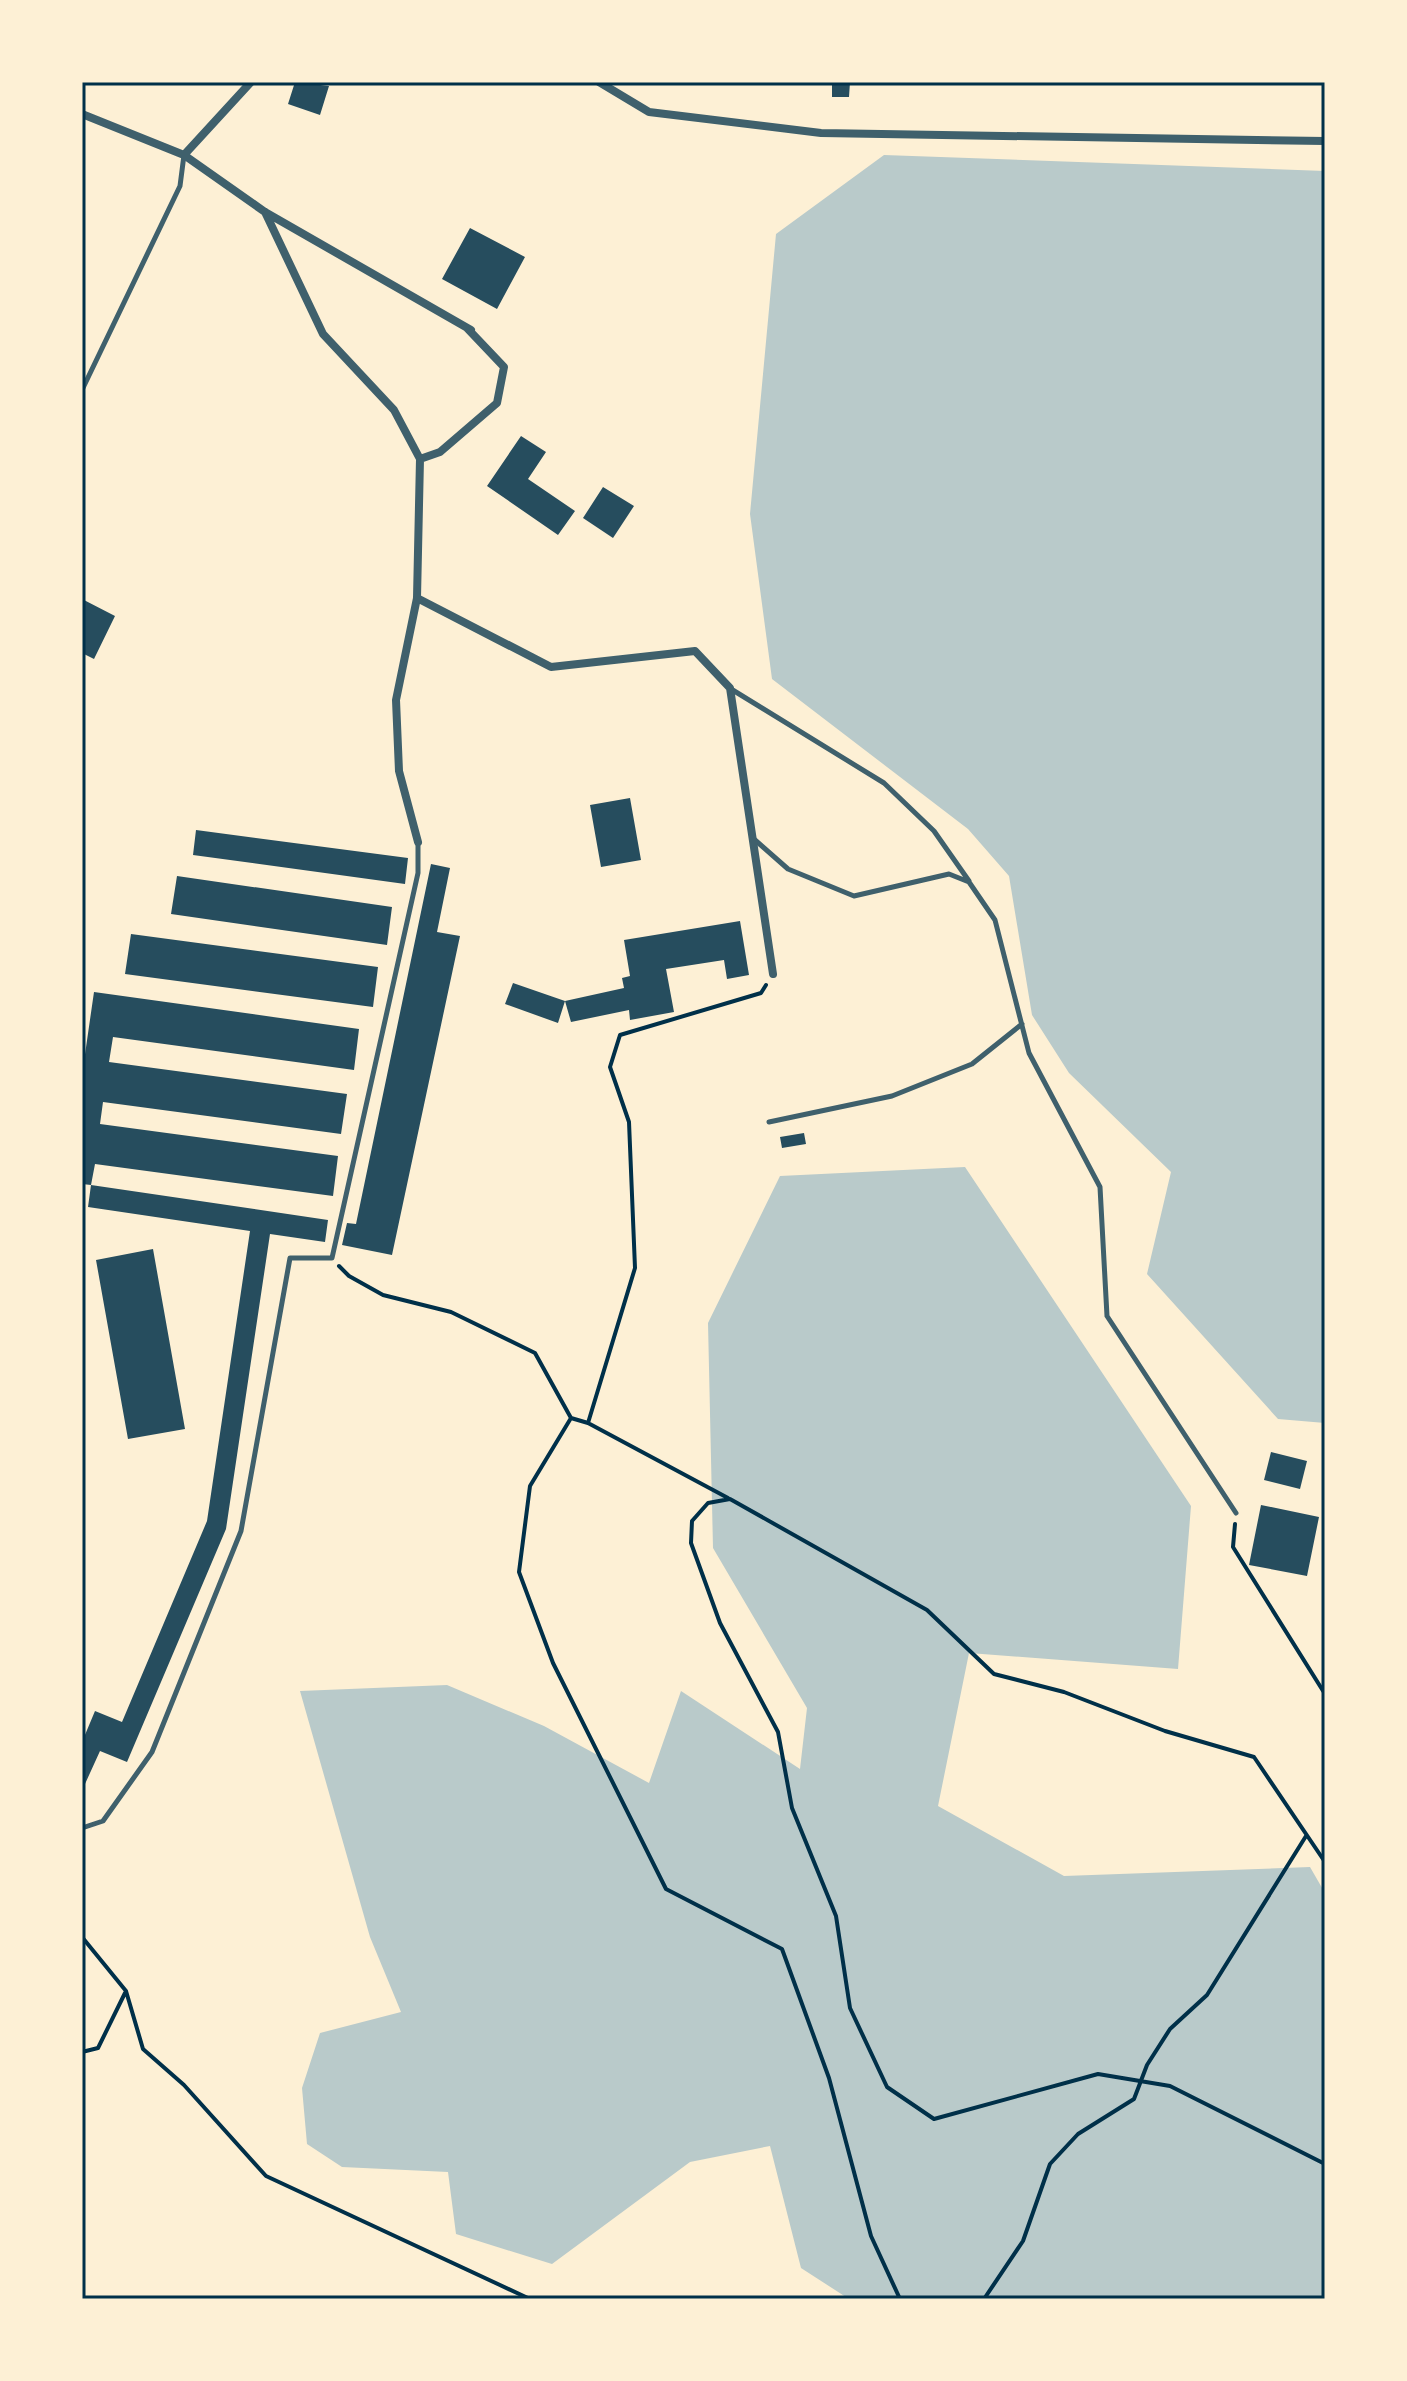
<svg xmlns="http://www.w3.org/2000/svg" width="1407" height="2381" font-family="'Work Sans',sans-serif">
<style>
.green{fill:#b9caca}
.building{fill:#264d5e}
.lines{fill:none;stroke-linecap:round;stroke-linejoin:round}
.path{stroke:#003049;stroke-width:4}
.service{stroke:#3f606c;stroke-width:5}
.minor{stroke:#3f606c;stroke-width:8}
.neatline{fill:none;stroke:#003049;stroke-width:3}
</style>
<rect width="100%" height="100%" fill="#fdf0d5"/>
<path class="green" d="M 884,155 L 1325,171 L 1325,1423 L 1278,1419 L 1147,1274 L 1171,1172 L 1069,1073 L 1032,1015 L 1009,876 L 968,829 L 772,679 L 750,514 L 776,234 Z
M 965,1167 L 1191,1506 L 1178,1669 L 969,1653 L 938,1806 L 1064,1876 L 1310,1867 L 1325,1893 L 1325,2299 L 849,2299 L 801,2268 L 770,2146 L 690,2162 L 552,2264 L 456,2234 L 448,2172 L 342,2167 L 307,2144 L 302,2088 L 320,2033 L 401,2012 L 370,1937 L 300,1691 L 447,1685 L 544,1726 L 649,1783 L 681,1691 L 800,1769 L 807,1708 L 713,1548 L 708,1323 L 780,1176 Z"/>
<path class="building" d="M 295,82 L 329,86 L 320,115 L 288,104 Z
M 832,82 L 850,82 L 849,97 L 832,97 Z
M 470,228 L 525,257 L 497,309 L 442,279 Z
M 521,436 L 546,452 L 528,479 L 575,511 L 558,535 L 487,486 Z
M 603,487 L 634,506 L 613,538 L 583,518 Z
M 82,599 L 115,616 L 94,659 L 82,653 Z
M 630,798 L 641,860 L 601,867 L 590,805 Z
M 196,830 L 408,858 L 405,884 L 193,855 Z
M 431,864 L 450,868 L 437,932 L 460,936 L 392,1255 L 342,1245 L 347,1223 L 356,1224 Z
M 177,876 L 392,907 L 387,945 L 171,914 Z
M 740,921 L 749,975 L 727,979 L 724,960 L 666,969 L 674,1012 L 630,1020 L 629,1010 L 571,1022 L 565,1001 L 624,988 L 622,978 L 630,976 L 624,940 Z
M 131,934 L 378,967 L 373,1007 L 125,974 Z
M 513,983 L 565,1001 L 558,1023 L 505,1004 Z
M 94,992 L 359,1029 L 354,1070 L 113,1037 L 109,1062 L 347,1094 L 341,1134 L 103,1102 L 100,1124 L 338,1156 L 333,1196 L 95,1164 L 91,1185 L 82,1184 L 82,1075 Z
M 804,1133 L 806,1144 L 782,1148 L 780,1137 Z
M 91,1185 L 328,1220 L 325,1242 L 270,1234 L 226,1529 L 127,1762 L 100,1751 L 85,1784 L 82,1783 L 82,1742 L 95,1711 L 122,1722 L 207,1521 L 250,1231 L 88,1207 Z
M 153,1249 L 185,1429 L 128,1439 L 96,1260 Z
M 1271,1452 L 1307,1461 L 1300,1489 L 1264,1480 Z
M 1261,1505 L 1319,1517 L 1307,1576 L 1249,1565 Z"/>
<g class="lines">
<path class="path" d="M 339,1266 L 349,1276 L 383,1295 L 451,1312 L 535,1353 L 571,1418 L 588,1423 L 728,1498
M 571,1418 L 530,1486 L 519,1572 L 553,1663 L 666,1889 L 782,1949 L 829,2078 L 871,2236 L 900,2299
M 588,1423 L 635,1268 L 629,1122 L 610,1067 L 620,1035 L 761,993 L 766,985
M 1235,1524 L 1233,1547 L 1325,1694
M 1325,1862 L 1254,1757 L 1165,1731 L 1064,1692 L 994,1674 L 927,1610 L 730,1499 L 708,1503 L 692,1521 L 691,1543 L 720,1623 L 778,1732 L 792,1808 L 836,1916 L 850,2008 L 887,2087 L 934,2119 L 1098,2074 L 1170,2086 L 1325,2164
M 82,1937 L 126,1991 L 143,2049 L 184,2085 L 266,2176 L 530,2299
M 82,2052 L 98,2048 L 125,1993
M 984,2299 L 1023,2241 L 1050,2164 L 1078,2134 L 1134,2099 L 1147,2065 L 1170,2029 L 1207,1995 L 1306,1836"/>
<path class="service" d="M 82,390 L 180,186 L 184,155
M 731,689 L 884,783 L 934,831 L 969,881
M 755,840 L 788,869 L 854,896 L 949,874 L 969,882 L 995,920 L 1029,1053 L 1100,1187 L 1107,1316 L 1236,1513
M 769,1122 L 892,1096 L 972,1064 L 1022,1024
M 82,1828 L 103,1821 L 152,1752 L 241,1531 L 290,1258 L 332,1258 L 418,873 L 418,842"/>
<path class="minor" d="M 599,82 L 649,112 L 821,133 L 1325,141
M 82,114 L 184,155 L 265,212 L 471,330
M 184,155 L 251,82
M 265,212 L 323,334 L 394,410 L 420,459 L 417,598 L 396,700 L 399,771 L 418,842
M 420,459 L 440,452 L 497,403 L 504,367 L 467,328
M 417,598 L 551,667 L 695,651 L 730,688 L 773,974"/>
</g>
<rect width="1407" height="2381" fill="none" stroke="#fdf0d5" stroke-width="168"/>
<rect x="84" y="84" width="1239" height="2213" class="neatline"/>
</svg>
